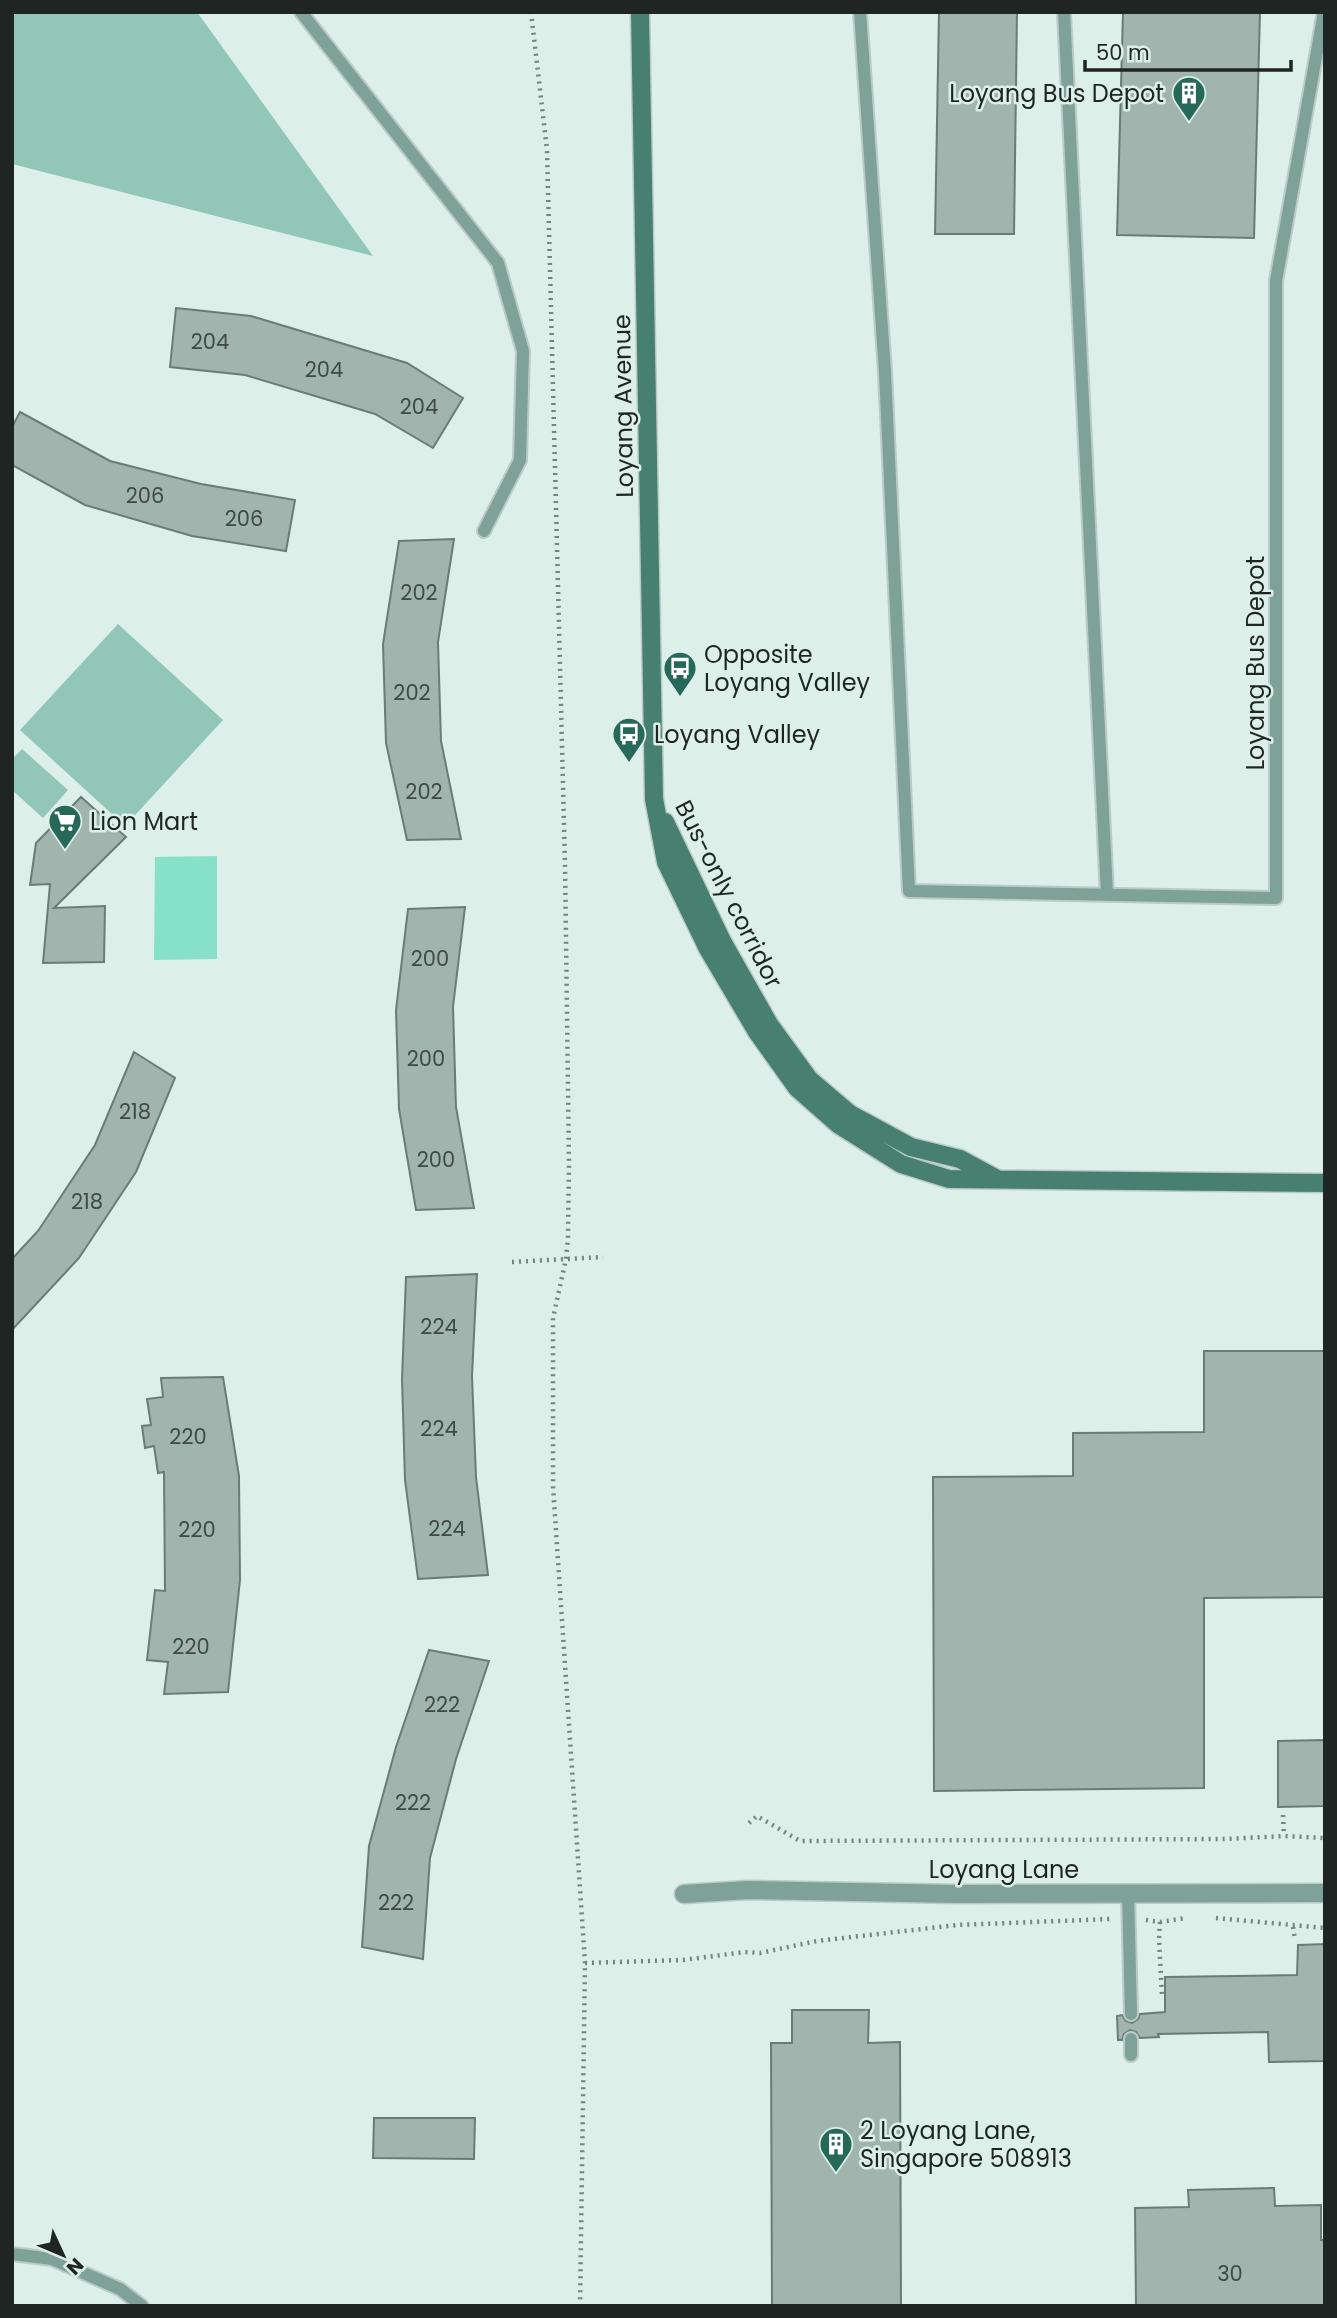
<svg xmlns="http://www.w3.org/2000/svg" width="1337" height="2318" font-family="Poppins,sans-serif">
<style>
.green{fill:#92c6b7}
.water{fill:#87e1c9}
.building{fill:#a2b4ae;stroke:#6a7c76;stroke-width:2}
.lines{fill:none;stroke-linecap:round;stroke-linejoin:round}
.lane-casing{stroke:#bacbc5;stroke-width:16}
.street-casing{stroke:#bacbc5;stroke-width:21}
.secondary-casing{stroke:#bacbc5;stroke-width:21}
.path{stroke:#75827e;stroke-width:4.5;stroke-dasharray:2 5;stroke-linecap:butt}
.lane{stroke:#7ea297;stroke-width:12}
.street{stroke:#7ea297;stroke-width:18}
.secondary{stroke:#477f70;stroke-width:18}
.labels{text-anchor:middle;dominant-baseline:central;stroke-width:5;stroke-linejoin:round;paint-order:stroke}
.number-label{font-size:21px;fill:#3f4946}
.poi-label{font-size:24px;fill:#1e2523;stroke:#dcefe9;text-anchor:start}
.street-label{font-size:24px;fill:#1e2523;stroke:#dcefe9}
</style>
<rect width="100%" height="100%" fill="#dcefe9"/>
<path class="green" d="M 12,12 L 197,12 L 373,256 L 12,164 Z
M 118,624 L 223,720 L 125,826 L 20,730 Z
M 22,749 L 68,790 L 43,818 L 12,790 L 12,759 Z"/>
<path class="water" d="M 217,856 L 217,959 L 154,960 L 155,857 Z"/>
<path class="building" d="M 939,12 L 1017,12 L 1014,234 L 935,234 Z
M 1123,12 L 1260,12 L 1254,238 L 1117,235 Z
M 176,308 L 251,316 L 407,363 L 463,398 L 433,448 L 375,414 L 245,375 L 170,367 Z
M 20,412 L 110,461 L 201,484 L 295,500 L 286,551 L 192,536 L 85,505 L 12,465 L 12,427 Z
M 454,539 L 438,642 L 441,741 L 461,839 L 407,840 L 386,743 L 383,644 L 399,541 Z
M 81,797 L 126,837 L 54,908 L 105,906 L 104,962 L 43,963 L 50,884 L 30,885 L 36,843 Z
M 465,907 L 453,1007 L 456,1107 L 474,1208 L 416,1210 L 399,1109 L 396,1010 L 408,909 Z
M 134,1052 L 175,1078 L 136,1172 L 79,1258 L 12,1330 L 12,1259 L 38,1231 L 95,1145 Z
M 477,1274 L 472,1376 L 476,1477 L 488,1575 L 418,1579 L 405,1480 L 402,1379 L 406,1277 Z
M 1204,1351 L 1325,1351 L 1325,1597 L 1204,1598 L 1204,1788 L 934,1791 L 933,1477 L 1073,1476 L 1073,1433 L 1204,1432 Z
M 223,1377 L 239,1476 L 240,1580 L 228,1692 L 164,1694 L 168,1662 L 147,1660 L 155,1590 L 165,1591 L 164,1472 L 158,1473 L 154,1446 L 145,1448 L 142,1426 L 151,1425 L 147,1399 L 163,1397 L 161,1378 Z
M 429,1650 L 489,1661 L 456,1759 L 430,1858 L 423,1959 L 362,1947 L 369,1846 L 396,1747 Z
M 1325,1740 L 1325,1806 L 1278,1807 L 1278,1741 Z
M 1325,1944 L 1325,2061 L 1269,2062 L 1268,2032 L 1158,2034 L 1159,2037 L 1140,2038 L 1136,2032 L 1130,2030 L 1124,2034 L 1122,2040 L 1118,2040 L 1117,2016 L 1122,2015 L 1126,2021 L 1132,2023 L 1138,2019 L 1140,2014 L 1165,2012 L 1165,1977 L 1297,1975 L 1298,1945 Z
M 792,2010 L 869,2010 L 868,2043 L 900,2042 L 901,2306 L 772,2306 L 771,2043 L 792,2043 Z
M 374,2118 L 475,2118 L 474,2159 L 373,2158 Z
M 1274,2188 L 1275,2206 L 1321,2205 L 1321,2240 L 1325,2240 L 1325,2306 L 1136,2306 L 1135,2208 L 1189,2207 L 1188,2190 Z"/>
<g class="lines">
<defs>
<path id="lane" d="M 301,12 L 498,263 L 523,351 L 520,460 L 484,531
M 860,12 L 885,372 L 909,891 L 1276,898 L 1276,281 L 1324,12
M 1064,12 L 1107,894
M 1128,1893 L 1131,2014
M 1131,2055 L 1131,2039
M 12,2254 L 52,2259 L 120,2289 L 142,2306"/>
<path id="street" d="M 684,1894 L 748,1890 L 957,1894 L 1325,1893"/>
<path id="secondary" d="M 640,12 L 654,799 L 666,862 L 708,949 L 757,1032 L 797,1088 L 839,1125 L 901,1164 L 949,1179 L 1325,1183
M 665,822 L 722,941 L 769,1024 L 809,1079 L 850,1114 L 911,1147 L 960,1159 L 997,1179"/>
</defs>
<use href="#lane" class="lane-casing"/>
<use href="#street" class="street-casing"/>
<use href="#secondary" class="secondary-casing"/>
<path class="path" d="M 531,12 L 547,150 L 565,864 L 569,1163 L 568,1238 L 566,1259 L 553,1318 L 553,1486 L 585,1963 L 580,2306
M 512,1262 L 603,1257
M 1283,1815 L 1284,1836
M 749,1823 L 757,1816 L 800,1841 L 1225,1839 L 1284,1836 L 1325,1838
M 1216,1918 L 1325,1928
M 1146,1920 L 1160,1922 L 1186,1918
M 1160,1922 L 1159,1939 L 1162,1996
M 1293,1927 L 1295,1939
M 585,1963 L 683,1960 L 745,1952 L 760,1953 L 817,1941 L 957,1925 L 1110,1919"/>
<use href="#lane" class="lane"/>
<use href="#street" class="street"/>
<use href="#secondary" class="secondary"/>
</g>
<defs>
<symbol id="building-pin" viewBox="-11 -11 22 30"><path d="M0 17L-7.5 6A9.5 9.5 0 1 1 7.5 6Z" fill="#276959" stroke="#dcefe9"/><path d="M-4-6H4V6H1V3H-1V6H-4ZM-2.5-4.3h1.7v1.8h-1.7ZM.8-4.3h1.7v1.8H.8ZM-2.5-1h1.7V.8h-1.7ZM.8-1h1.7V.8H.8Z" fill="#fff"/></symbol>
<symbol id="bus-pin" viewBox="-11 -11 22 30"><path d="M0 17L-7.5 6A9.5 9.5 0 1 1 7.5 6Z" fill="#276959" stroke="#dcefe9"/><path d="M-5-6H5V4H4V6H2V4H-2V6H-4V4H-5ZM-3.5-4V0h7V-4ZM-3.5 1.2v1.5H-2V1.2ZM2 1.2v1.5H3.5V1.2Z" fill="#fff"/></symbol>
<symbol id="supermarket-pin" viewBox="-11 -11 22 30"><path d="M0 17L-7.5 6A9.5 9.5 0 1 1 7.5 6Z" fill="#276959" stroke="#dcefe9"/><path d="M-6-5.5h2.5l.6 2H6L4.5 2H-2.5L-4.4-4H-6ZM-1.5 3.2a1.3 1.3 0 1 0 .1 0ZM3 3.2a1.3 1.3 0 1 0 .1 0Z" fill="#fff"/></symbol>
</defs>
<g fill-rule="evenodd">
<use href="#building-pin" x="1170" y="74" width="38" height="52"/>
<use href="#bus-pin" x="661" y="649" width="38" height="52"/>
<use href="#bus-pin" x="610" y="715" width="38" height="52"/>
<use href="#supermarket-pin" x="46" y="802" width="38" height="52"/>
<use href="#building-pin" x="817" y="2125" width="38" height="52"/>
</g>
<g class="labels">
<g class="number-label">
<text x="210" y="341">204</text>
<text x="324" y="369">204</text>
<text x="419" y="406">204</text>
<text x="145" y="495">206</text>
<text x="244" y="518">206</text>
<text x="419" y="592">202</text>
<text x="412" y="692">202</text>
<text x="424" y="791">202</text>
<text x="430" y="958">200</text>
<text x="426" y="1058">200</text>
<text x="135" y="1111">218</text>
<text x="436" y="1159">200</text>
<text x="87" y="1201">218</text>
<text x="439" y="1326">224</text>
<text x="439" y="1428">224</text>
<text x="188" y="1436">220</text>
<text x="447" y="1528">224</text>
<text x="197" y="1529">220</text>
<text x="191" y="1646">220</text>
<text x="442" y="1704">222</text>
<text x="413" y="1802">222</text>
<text x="396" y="1902">222</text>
<text x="1230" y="2273">30</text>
</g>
<g class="poi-label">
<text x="1164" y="93" text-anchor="end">Loyang Bus Depot</text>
<text x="704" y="654">Opposite<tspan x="704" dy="28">Loyang Valley</tspan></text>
<text x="654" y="734">Loyang Valley</text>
<text x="90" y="821">Lion Mart</text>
<text x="860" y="2130">2 Loyang Lane,<tspan x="860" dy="28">Singapore 508913</tspan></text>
</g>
<g class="street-label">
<text transform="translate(623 406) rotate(-91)">Loyang Avenue</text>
<text transform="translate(1255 663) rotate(-90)">Loyang Bus Depot</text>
<text transform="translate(729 894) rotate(63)">Bus-only corridor</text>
<text x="1004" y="1869">Loyang Lane</text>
</g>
</g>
<rect width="1337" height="2318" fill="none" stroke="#1e2523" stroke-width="28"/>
<g transform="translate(63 2255) rotate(134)" stroke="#dcefe9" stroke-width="5" paint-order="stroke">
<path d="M0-5L12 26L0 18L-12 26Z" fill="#1e2523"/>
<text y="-10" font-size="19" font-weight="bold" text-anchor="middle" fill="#1e2523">N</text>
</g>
<path d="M1085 60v10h206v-10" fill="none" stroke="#1e2523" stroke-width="3.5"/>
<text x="1096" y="60" font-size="21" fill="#1e2523" stroke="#dcefe9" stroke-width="5" paint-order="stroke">50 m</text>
</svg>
